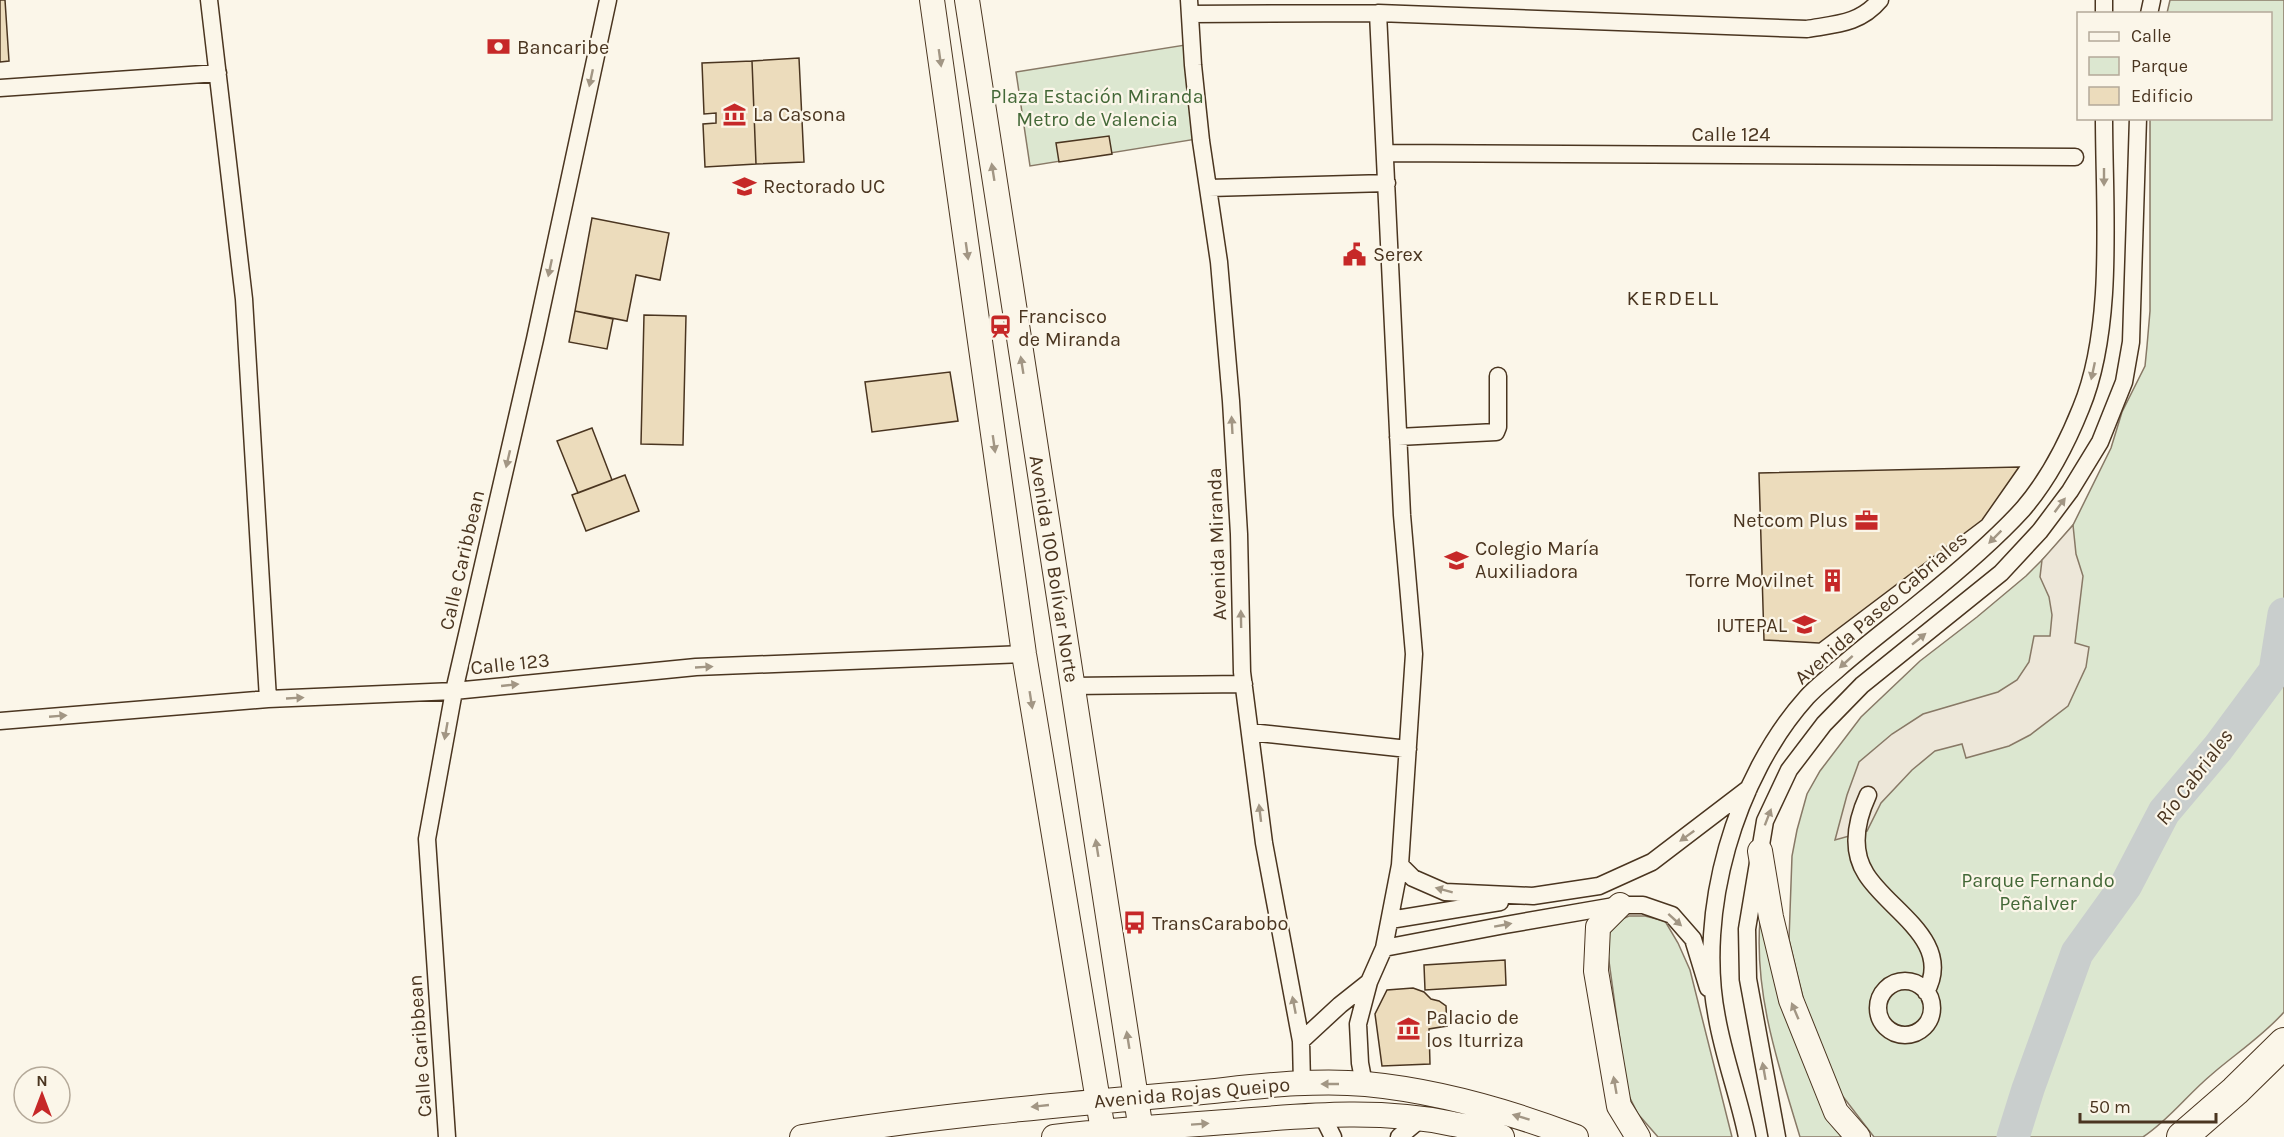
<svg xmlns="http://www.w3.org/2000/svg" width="2284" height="1137" font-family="Karla,sans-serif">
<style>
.green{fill:#dce7d0;stroke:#887966;stroke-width:1.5}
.parking{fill:#ede7d9;stroke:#887966;stroke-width:1.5}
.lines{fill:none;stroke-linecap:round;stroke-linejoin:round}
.river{stroke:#c9cecd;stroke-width:33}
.building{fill:#ecdcbc;stroke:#4a3520;stroke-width:1.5}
.street-casing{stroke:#4a3520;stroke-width:19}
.secondary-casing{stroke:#4a3520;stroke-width:26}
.highway-casing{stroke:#4a3520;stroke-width:32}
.street{stroke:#fbf6e9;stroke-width:16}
.secondary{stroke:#fbf6e9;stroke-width:24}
.highway{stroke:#fbf6e9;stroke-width:30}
.oneway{fill:#a29684}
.labels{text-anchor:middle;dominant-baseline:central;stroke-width:4.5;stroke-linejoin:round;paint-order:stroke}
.poi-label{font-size:20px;fill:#4a3520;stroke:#fbf6e9;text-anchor:start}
.park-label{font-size:20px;fill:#436837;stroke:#fbf6e9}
.street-label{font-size:20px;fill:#4a3520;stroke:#fbf6e9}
.neighbourhood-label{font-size:21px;letter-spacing:1.5px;fill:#4a3520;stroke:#fbf6e9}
.water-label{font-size:21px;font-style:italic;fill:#4a3520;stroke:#fbf6e9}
</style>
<rect width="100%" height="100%" fill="#fbf6e9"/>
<path class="green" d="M 2170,0 L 2284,0 L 2284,1012 C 2263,1036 2235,1054 2211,1075 C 2187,1095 2169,1120 2143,1137 L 1874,1137 L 1841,1094 L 1810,1025 L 1797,974 L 1789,940 L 1792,856 L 1797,830 L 1807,794 L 1820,771 L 1861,717 L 1920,661 L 1977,617 L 2026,576 L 2049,553 L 2073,525 L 2111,448 L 2122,412 L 2145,366 L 2147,346 L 2150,311 L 2150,119 L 2270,118 L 2270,14 L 2167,13 Z
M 1185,45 L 1197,139 L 1030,166 L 1016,72 Z
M 1629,916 L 1645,916 L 1665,921 L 1678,943 L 1690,970 L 1732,1137 L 1658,1137 L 1638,1114 L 1627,1092 L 1608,954 L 1609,934 L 1615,922 Z
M 1760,920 L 1844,1137 L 1800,1137 C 1779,1067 1754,995 1760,920 Z"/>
<path class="parking" d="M 2073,525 L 2076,554 L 2083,576 L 2075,643 L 2089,647 L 2086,667 L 2068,706 L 2030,735 L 2009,746 L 1966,758 L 1962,744 L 1935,751 L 1912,770 L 1881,803 L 1867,831 L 1835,840 L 1847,795 L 1859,762 L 1892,734 L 1923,714 L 1998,692 L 2017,680 L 2029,662 L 2034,636 L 2050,636 L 2052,615 L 2049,597 L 2040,577 L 2042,560 Z"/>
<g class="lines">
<path class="river" d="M 2013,1137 L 2028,1089 L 2077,953 L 2126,885 L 2164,812 L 2218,748 L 2275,671 L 2284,614"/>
</g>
<path class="building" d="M 0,0 L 5,0 L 9,61 L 0,62 Z
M 799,58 L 804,162 L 756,164 L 752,61 Z
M 752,61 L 756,164 L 705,167 L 703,124 L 716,123 L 716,113 L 704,114 L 702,63 Z
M 1109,136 L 1112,154 L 1059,162 L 1056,143 Z
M 592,218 L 669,233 L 660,280 L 636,275 L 627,321 L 575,311 Z
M 575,311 L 613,319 L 607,349 L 569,342 Z
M 644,315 L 686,316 L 683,445 L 641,444 Z
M 950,372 L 958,421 L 872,432 L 865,382 Z
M 592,428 L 612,480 L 578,493 L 557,441 Z
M 2019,467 L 1982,520 L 1819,643 L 1764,640 L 1759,473 Z
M 625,475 L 639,511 L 586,531 L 572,495 Z
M 1505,960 L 1506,985 L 1425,990 L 1424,965 Z
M 1413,988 L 1424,992 L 1431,999 L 1439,1001 L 1446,1006 L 1447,1026 L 1429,1029 L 1430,1064 L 1382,1066 L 1375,1014 L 1387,990 Z"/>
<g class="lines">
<defs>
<path id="street" d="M 209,0 L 244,299 L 268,699
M 1189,0 L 1193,65 L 1201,141 L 1219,262 L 1231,401 L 1239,534 L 1242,672 L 1264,843 L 1301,1041 L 1302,1084
M 2104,0 L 2104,14
M 1190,14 L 1378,13 L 1807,29 C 1836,24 1860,24 1880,0
M 2149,14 L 2152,0
M 0,88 L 218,73
M 1386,153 L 2075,157
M 1209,188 L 1387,183
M 1398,437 L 1496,432 L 1498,427 L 1498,376
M 1071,686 L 1244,684
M 0,721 L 268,699 L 454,691 L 696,667 L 1024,654
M 1250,732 L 1408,749
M 1868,795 C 1857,819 1850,849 1866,874 C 1888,910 1954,941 1926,992
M 1400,865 L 1413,878 L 1445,892 L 1533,896 L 1599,886 L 1652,862 L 1749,788
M 1390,920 L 1500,902
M 1384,948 L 1505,925 L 1620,905 L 1643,905 L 1672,915 L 1693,939 L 1708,988
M1878 1008a27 27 0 1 1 54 0a27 27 0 1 1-54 0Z
M 1301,1041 L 1340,1005 L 1369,982
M 1364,1084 L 1360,1063 L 1358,1024 L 1369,982 L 1384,948 L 1400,865 L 1414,654 L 1402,515 L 1378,13
M 1322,1115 L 1333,1137
M 447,1137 L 427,839 L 454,691 L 535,339 L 608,0
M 1399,1137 L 1423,1117
M 1747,1137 C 1739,1097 1724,1058 1717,1018 C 1696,912 1735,777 1807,697 C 1816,687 1828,678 1838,669 C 1864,646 1892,625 1919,603 C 1955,574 1992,543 2023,509 C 2048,480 2067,443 2081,408 C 2115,326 2104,207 2104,118
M 1777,1137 L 1748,979 L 1747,929 L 1765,821 L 1789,770 L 1824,724 L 1862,685 L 2001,573 L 2040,531 L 2070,491 L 2100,442 L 2124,382 L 2131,342 L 2138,118"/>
<path id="secondary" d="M 932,0 L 1024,654 L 1104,1137
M 967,0 L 1142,1137
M 1760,851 L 1771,917 L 1791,1000 L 1836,1112 L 1858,1137
M 1620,905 L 1598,927 L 1596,971 L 1619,1106 L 1638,1137
M 802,1137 C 925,1117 1048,1106 1171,1095 C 1235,1090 1302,1078 1366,1084 C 1439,1091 1508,1111 1576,1137
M 1054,1137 C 1111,1130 1169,1126 1226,1122 C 1303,1116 1378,1108 1453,1124 C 1470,1127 1486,1130 1502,1137"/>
<path id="highway" d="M 2182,1137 L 2235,1091 L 2284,1043"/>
</defs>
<use href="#street" class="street-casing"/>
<use href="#secondary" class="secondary-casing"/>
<use href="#highway" class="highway-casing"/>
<use href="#street" class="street"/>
<use href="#secondary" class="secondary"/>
<use href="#highway" class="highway"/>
</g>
<defs><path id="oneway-solid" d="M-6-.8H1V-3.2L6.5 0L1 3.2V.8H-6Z" transform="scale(1.5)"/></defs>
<g class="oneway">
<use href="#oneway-solid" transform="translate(940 58) rotate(82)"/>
<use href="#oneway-solid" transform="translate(591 78) rotate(102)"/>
<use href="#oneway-solid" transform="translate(993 172) rotate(-99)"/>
<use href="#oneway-solid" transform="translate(2104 177) rotate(90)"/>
<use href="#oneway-solid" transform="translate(967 251) rotate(82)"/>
<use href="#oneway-solid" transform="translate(550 268) rotate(102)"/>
<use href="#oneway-solid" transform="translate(1022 365) rotate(-99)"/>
<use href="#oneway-solid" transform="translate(2093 371) rotate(102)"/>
<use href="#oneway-solid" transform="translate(1232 425) rotate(-93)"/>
<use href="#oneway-solid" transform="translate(994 444) rotate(82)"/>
<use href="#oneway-solid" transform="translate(508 459) rotate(103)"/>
<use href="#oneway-solid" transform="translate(2060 505) rotate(-53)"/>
<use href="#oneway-solid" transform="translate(1995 537) rotate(135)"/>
<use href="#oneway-solid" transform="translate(1241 619) rotate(-91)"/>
<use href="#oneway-solid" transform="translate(1919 639) rotate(-39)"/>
<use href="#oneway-solid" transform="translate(1846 662) rotate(138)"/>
<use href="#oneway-solid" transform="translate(704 667) rotate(-3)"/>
<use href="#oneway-solid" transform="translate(510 685) rotate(-6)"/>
<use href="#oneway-solid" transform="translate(295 698) rotate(-3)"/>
<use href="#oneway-solid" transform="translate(1031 700) rotate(81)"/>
<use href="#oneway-solid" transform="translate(58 716) rotate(-5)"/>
<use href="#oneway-solid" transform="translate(446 731) rotate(100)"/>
<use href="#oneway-solid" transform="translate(1260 813) rotate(-97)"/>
<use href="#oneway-solid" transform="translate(1768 817) rotate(-69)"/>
<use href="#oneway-solid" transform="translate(1687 836) rotate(144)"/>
<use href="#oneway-solid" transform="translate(1097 848) rotate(-99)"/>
<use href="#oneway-solid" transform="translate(1444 890) rotate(-165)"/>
<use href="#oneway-solid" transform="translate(1675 920) rotate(42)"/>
<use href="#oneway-solid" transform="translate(1503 925) rotate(-10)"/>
<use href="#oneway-solid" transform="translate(1294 1005) rotate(-101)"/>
<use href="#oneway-solid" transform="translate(1795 1011) rotate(-113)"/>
<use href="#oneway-solid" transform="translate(1128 1040) rotate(-99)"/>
<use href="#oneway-solid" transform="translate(1764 1071) rotate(-100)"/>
<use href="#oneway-solid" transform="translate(1330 1084) rotate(180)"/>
<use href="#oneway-solid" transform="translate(1615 1085) rotate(-100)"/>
<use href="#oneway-solid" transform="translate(1040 1106) rotate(174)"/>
<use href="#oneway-solid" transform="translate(1521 1117) rotate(-163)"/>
<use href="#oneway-solid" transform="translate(1200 1124) rotate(-4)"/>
</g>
<defs>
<symbol id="bank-bare" viewBox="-9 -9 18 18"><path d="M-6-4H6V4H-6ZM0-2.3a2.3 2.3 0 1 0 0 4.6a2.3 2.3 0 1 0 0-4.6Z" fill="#c62828" stroke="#fbf6e9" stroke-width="2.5" paint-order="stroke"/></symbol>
<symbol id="museum-bare" viewBox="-9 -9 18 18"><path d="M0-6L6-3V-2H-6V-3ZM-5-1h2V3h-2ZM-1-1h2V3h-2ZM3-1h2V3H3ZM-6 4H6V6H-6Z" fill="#c62828" stroke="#fbf6e9" stroke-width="2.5" paint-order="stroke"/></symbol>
<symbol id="university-bare" viewBox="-9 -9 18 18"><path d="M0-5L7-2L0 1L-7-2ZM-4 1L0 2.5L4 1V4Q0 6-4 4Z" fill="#c62828" stroke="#fbf6e9" stroke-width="2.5" paint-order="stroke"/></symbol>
<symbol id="civic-bare" viewBox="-9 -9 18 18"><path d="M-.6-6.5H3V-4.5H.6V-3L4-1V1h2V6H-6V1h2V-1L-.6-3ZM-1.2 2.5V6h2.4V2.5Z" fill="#c62828" stroke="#fbf6e9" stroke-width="2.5" paint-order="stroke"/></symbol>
<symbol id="station-bare" viewBox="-9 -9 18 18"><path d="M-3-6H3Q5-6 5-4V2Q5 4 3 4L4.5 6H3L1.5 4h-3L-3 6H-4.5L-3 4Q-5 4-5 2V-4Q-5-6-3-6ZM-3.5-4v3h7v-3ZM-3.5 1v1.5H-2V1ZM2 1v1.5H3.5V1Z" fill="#c62828" stroke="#fbf6e9" stroke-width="2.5" paint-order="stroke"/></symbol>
<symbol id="office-bare" viewBox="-9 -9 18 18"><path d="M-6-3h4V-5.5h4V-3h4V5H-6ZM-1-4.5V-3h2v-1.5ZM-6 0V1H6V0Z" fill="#c62828" stroke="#fbf6e9" stroke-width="2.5" paint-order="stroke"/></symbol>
<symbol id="building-bare" viewBox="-9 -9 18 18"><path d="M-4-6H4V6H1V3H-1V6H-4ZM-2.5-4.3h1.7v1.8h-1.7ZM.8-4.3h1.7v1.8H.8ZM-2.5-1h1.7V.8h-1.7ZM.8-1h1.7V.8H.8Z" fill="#c62828" stroke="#fbf6e9" stroke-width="2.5" paint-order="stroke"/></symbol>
<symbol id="bus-bare" viewBox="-9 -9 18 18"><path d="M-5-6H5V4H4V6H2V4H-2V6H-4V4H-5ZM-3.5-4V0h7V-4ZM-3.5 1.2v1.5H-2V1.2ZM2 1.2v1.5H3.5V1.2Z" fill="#c62828" stroke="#fbf6e9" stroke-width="2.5" paint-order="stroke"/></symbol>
</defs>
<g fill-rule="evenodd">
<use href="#bank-bare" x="482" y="30" width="33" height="33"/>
<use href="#museum-bare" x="718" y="98" width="33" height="33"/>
<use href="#university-bare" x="728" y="170" width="33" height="33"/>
<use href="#civic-bare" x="1338" y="238" width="33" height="33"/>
<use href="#station-bare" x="984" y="310" width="33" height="33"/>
<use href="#office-bare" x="1850" y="504" width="33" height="33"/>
<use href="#university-bare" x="1440" y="544" width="33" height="33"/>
<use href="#building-bare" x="1816" y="564" width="33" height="33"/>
<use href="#university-bare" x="1788" y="608" width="33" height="33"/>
<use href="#bus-bare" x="1118" y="906" width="33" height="33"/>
<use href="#museum-bare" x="1392" y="1012" width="33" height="33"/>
</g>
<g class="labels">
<g class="poi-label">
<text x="517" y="47">Bancaribe</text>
<text x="753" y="114">La Casona</text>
<text x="763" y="186">Rectorado UC</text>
<text x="1373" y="254">Serex</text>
<text x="1018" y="316">Francisco<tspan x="1018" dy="23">de Miranda</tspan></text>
<text x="1848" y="520" text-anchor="end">Netcom Plus</text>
<text x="1475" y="548">Colegio María<tspan x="1475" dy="23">Auxiliadora</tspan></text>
<text x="1814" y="580" text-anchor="end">Torre Movilnet</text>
<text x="1787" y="625" text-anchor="end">IUTEPAL</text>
<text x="1152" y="923">TransCarabobo</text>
<text x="1426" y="1017">Palacio de<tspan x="1426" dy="23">los Iturriza</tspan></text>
</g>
<g class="park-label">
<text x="1097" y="96">Plaza Estación Miranda<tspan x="1097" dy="23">Metro de Valencia</tspan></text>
<text x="2038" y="880">Parque Fernando<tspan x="2038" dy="23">Peñalver</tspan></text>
</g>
<g class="street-label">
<text x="1731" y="134">Calle 124</text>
<text transform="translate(1217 544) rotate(-92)">Avenida Miranda</text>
<text transform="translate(462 560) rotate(-77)">Calle Caribbean</text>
<text transform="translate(1054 569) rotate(81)">Avenida 100 Bolívar Norte</text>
<text transform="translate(1881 608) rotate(-41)">Avenida Paseo Cabriales</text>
<text transform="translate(510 664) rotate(-6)">Calle 123</text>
<text transform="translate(420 1046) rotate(-94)">Calle Caribbean</text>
<text transform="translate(1192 1093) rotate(-5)">Avenida Rojas Queipo</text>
</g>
<g class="neighbourhood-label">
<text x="1673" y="298">KERDELL</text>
</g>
<g class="water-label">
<text transform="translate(2194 777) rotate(-53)">Río Cabriales</text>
</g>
</g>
<rect x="2077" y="12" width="195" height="108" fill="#fbf6e9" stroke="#b4a999" stroke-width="1.5"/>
<rect x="2089" y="32" width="30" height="9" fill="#fbf6e9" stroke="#b4a999" stroke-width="1.5"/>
<text x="2131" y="42" font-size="18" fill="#4a3520">Calle</text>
<rect x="2089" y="57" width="30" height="18" fill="#dce7d0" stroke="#b4a999" stroke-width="1.5"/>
<text x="2131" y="72" font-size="18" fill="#4a3520">Parque</text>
<rect x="2089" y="87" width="30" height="18" fill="#ecdcbc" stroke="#b4a999" stroke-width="1.5"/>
<text x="2131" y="102" font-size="18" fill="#4a3520">Edificio</text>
<g transform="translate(42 1095)"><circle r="28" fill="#fbf6e9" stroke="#b4a999" stroke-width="1.5"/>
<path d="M0-4.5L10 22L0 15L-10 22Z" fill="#c62828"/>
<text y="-9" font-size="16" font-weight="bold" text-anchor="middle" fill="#4a3520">N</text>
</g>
<path d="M2080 1113v9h136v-9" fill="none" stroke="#4a3520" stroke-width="3"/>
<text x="2089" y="1113" font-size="18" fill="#4a3520" stroke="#fbf6e9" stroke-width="4.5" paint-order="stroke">50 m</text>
</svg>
